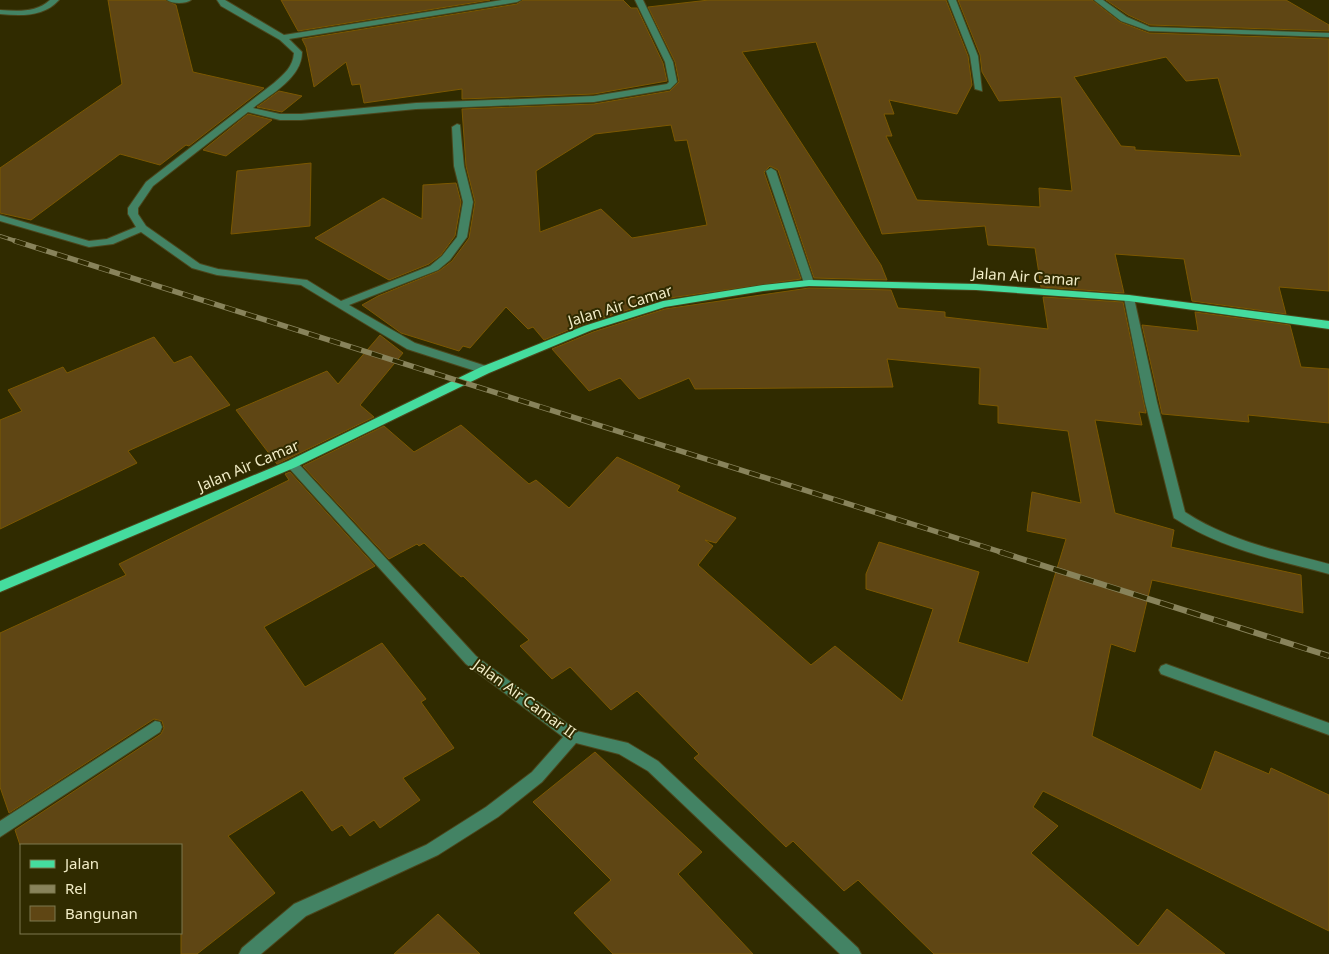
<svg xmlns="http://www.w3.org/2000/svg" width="1329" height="954" font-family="'Noto Sans',sans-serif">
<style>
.building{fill:#5f4614;stroke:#7c5801;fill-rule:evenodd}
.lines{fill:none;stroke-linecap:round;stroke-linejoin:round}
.minor-casing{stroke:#4b461c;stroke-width:2}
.major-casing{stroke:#4b461c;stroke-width:2}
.minor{fill:#438364;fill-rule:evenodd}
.major{fill:#45dc9e;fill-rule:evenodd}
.rail-far2-casing{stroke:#88835b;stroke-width:4}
.rail-far1-casing{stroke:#88835b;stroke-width:5.5}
.rail-casing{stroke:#88835b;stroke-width:6}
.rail-far2{stroke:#302b00;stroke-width:2.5;stroke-dasharray:8;stroke-linecap:butt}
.rail-far1{stroke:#302b00;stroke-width:4;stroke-dasharray:11;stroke-linecap:butt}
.rail{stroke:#302b00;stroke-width:4.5;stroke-dasharray:14;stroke-linecap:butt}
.labels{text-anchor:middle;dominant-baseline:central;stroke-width:4;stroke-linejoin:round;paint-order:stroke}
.street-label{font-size:15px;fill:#f1ecc6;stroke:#302b00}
</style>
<rect width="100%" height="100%" fill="#302b00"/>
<path class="building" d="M 108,0 L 165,0 L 176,5 L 193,72 L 264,88 L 189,146 L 186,145 L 160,165 L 120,154 L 31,220 L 0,213 L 0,168 L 122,84 Z
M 281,0 L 490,0 L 298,31 Z
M 523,0 L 623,0 L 631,8 L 637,8 L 663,63 L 667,81 L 594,94 L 462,99 L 462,89 L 364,103 L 360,84 L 352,85 L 346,62 L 314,87 L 306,47 L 302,39 L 517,4 Z
M 709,0 L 946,0 L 968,56 L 972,85 L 957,114 L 889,100 L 894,114 L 884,114 L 892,136 L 886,136 L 917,200 L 1040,207 L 1039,188 L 1072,191 L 1061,97 L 999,101 L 982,72 L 980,55 L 958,0 L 1092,0 L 1120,22 L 1149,33 L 1329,39 L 1329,291 L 1279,287 L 1286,314 L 1192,301 L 1184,259 L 1115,254 L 1124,293 L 1041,287 L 1035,248 L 988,245 L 985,226 L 882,234 L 816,42 L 742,52 L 881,265 L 887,280 L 814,278 L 778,170 L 770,166 L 764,172 L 801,279 L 663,299 L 583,324 L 544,340 L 533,327 L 528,329 L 506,307 L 470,348 L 463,346 L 459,351 L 401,333 L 362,305 L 378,296 L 439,271 L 452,261 L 469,238 L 475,202 L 466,166 L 462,109 L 594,104 L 670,91 L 679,82 L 675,62 L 648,7 ZM 1166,57 L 1186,81 L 1218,78 L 1241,156 L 1135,150 L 1135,147 L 1121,146 L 1074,77 ZM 671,125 L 675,141 L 687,140 L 707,225 L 632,238 L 601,209 L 540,232 L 536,171 L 595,134 Z
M 1106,0 L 1286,0 L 1329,25 L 1329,31 L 1150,25 L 1128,15 Z
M 279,91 L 302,96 L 282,112 L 257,107 Z
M 248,114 L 272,120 L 226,156 L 203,150 Z
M 311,163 L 310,226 L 231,234 L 237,171 Z
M 456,183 L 461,202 L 455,236 L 441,255 L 429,264 L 389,280 L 315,238 L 383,198 L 422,219 L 423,185 Z
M 809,288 L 891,290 L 898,308 L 945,312 L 945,317 L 1048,329 L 1043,297 L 1123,302 L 1146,413 L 1139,412 L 1142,425 L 1095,420 L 1115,513 L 1174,530 L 1171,547 L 1301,575 L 1303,613 L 1152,580 L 1135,652 L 1111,644 L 1092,736 L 1201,790 L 1215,751 L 1269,774 L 1271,768 L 1329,795 L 1329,931 L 1043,791 L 1033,807 L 1058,826 L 1031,853 L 1138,946 L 1167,909 L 1225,954 L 934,954 L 858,880 L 844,891 L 793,841 L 786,847 L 694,758 L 699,754 L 637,691 L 611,710 L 570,667 L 552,679 L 520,646 L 529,640 L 463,576 L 461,577 L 424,543 L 419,546 L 417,544 L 389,559 L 303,466 L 384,426 L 414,452 L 461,425 L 529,484 L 536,480 L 569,508 L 617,457 L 680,486 L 677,491 L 736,518 L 716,543 L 705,540 L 713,546 L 698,565 L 811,665 L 835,646 L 902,701 L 933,609 L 866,589 L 866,574 L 879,542 L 979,572 L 958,642 L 1028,663 L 1066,539 L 1027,531 L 1032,492 L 1081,503 L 1068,431 L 998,423 L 998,406 L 979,404 L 980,368 L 887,359 L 893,387 L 695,389 L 689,378 L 639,399 L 620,378 L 589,391 L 552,349 L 593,332 L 665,309 Z
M 1195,312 L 1290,325 L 1301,367 L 1329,369 L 1329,423 L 1248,415 L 1249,422 L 1162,414 L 1142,325 L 1198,331 Z
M 380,335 L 403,353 L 360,405 L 374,417 L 277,464 L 236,410 L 327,371 L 338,384 Z
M 154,337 L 174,363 L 191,356 L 230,405 L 128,451 L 137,463 L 0,529 L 0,420 L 22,411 L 8,390 L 63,367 L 67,373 Z
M 290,472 L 375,566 L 264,627 L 305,687 L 382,643 L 426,699 L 421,702 L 454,748 L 403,778 L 420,800 L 380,828 L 374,820 L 350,836 L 342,825 L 332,831 L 302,790 L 228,836 L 275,893 L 197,954 L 181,954 L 181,845 L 20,845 L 15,830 L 161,734 L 164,728 L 162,721 L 154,719 L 9,813 L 0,787 L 0,633 L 126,575 L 119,564 L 289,480 L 285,474 Z
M 595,752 L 702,852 L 678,874 L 753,954 L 613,954 L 574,913 L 611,880 L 533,802 Z
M 438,914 L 480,954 L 394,954 Z"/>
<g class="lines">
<defs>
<path id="minor" d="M 50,0 L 59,0 C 44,17 21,16 0,14 L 0,10 C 17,11 36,13 50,0 Z
M 167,0 L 191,0 C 186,4 172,4 167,0 Z
M 217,0 L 225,0 L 284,35 L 502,0 L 521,0 L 517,2 L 289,39 L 302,52 C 302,78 271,94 253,108 L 280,114 L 301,114 L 416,103 L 594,96 L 667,84 L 669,82 L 665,62 L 635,0 L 643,0 L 673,62 L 677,82 L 670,89 L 594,102 L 416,109 L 301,120 L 280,120 L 248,112 L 153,186 L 138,208 L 138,214 L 146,226 L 200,264 L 218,269 L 307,280 L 341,301 L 430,266 L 442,256 L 457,237 L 463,202 L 454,166 L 452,127 L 457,124 L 460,125 L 464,166 L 473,202 L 467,237 L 450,260 L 438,270 L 349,305 L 415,343 L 489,367 L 491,370 L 485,374 L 407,349 L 301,285 L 217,275 L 192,268 L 141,232 L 113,244 L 89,247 L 0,221 L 0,215 L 89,241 L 107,239 L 136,227 L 128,214 L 128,208 L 146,182 L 274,83 C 284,74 293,67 294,53 L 280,40 L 221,6 Z
M 948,0 L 956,0 L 978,56 L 982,91 L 975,89 L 970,56 Z
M 1094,0 L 1103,0 L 1127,17 L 1150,27 L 1329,33 L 1329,37 L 1149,31 L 1121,21 Z
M 771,168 L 776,171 L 814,283 L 813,285 L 805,285 L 804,283 L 766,171 Z
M 1129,295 L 1134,298 L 1157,402 L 1185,512 C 1229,541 1279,551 1329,564 L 1329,574 C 1276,560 1221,549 1174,518 L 1145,402 L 1124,298 Z
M 292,460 L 296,461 L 476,656 L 577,731 L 628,743 L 658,761 L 858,948 L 861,954 L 840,954 L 648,771 L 619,754 L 576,743 L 542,782 L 498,817 L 438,855 L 306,916 L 261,954 L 239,954 L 242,948 L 294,904 L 426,845 L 486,807 L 532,772 L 563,737 L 466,664 L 288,467 L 286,464 Z
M 1166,664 L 1329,723 L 1329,735 L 1161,674 L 1159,670 L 1161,666 Z
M 155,721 L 160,722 L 162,727 L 160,732 L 0,837 L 0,821 Z"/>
<path id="major" d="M 809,280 L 976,284 L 1129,295 L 1329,321 L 1329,329 L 1129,301 L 976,290 L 809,286 L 763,291 L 665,307 L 592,330 L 489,373 L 296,467 L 0,592 L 0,581 L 288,461 L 481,367 L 584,326 L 663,301 L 763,285 Z"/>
</defs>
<use href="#minor" class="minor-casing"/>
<use href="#major" class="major-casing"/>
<use href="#minor" class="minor"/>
<use href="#major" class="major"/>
<defs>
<path id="rail-far2" d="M 0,236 L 19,242"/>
<path id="rail-far1" d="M 15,241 L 1004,553"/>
<path id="rail" d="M 1000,552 L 1329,656"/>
</defs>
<use href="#rail-far2" class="rail-far2-casing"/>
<use href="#rail-far1" class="rail-far1-casing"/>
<use href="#rail" class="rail-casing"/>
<use href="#rail-far2" class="rail-far2"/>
<use href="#rail-far1" class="rail-far1"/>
<use href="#rail" class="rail"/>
</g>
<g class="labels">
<g class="street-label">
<text transform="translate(1026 276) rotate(4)">Jalan Air Camar</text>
<text transform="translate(620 305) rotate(-17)">Jalan Air Camar</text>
<text transform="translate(248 465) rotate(-23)">Jalan Air Camar</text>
<text transform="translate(525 698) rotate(36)">Jalan Air Camar II</text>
</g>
</g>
<rect x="20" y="844" width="162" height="90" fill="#302b00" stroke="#7d784f"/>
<rect x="30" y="860" width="25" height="8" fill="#45dc9e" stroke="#7d784f"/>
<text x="65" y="869" font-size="15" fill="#f1ecc6">Jalan</text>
<rect x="30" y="885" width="25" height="8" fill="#88835b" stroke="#7d784f"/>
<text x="65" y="894" font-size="15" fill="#f1ecc6">Rel</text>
<rect x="30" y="906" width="25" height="15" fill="#5f4614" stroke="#7d784f"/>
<text x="65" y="919" font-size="15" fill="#f1ecc6">Bangunan</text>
</svg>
